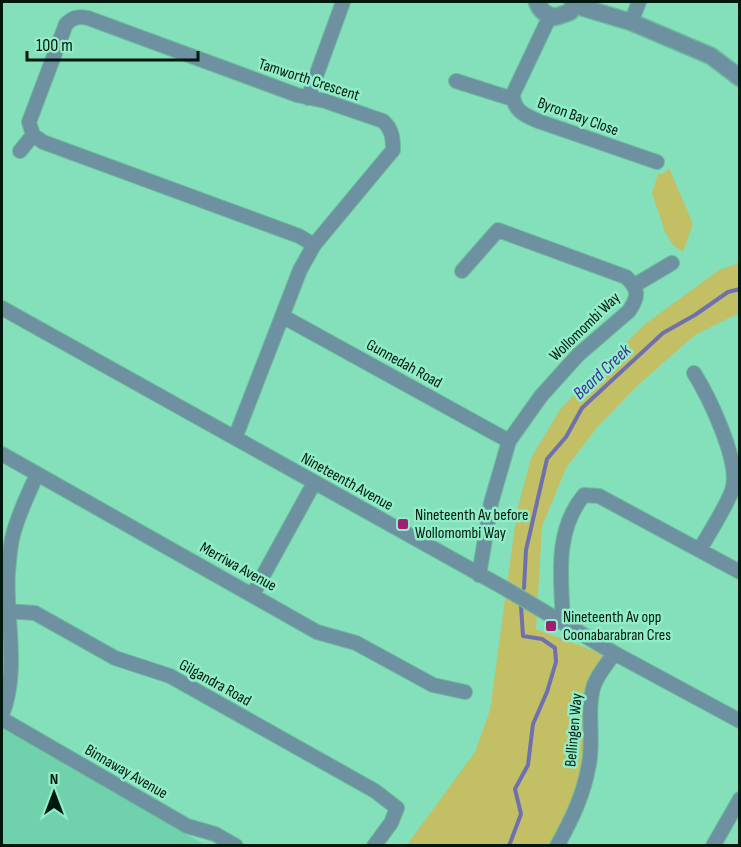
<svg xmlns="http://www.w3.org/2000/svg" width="741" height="847" font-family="'Sofia Sans Condensed',sans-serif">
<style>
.built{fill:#6fd2ac}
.green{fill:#c3bf65}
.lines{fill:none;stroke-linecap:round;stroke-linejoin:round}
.stream{stroke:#6f71ae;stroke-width:4}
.minor-casing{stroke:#6cbb9c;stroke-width:16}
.tertiary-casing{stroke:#6cbb9c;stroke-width:19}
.minor{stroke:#6d91a1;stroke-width:14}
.tertiary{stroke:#6d91a1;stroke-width:16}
.poi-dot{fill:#9f1f72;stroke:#91edc8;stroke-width:2}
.labels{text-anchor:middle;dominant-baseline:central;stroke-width:5;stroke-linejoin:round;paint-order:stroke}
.street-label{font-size:16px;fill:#00190f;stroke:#91edc8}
.poi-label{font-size:16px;fill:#00190f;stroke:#91edc8;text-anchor:start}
.water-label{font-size:18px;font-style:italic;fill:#432c95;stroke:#91edc8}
</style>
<rect width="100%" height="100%" fill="#84dfbb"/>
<path class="built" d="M 2,728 L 205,845 L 2,845 Z"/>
<path class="green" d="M 669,168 L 693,224 L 683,252 L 673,245 L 665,232 L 652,193 L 658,174 L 664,173 Z
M 739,263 L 739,313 L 695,335 L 639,384 L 598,426 L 566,468 L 542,526 L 536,629 L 605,655 L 604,679 L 597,696 L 594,761 L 558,845 L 406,846 L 475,752 L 490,710 L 517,511 L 531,458 L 561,408 L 645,324 L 719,270 Z"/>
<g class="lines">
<path class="stream" d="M 524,588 L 526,550 L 547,459 L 566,437 L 582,408 L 663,333 L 695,315 L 728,292 L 740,289
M 509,846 L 521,814 L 515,789 L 528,765 L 533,724 L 547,692 L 556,662 L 555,648 L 542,639 L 523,636 L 521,606"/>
<defs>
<path id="minor" d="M 550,16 L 513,94 C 513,110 524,115 538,121 L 657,162
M 631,22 L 639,2
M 456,81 L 513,99
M 308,98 L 343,2
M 20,151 L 33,135
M 462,271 L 498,230 L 626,277 C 639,289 639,296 629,311 L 578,355 L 541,396 L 509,441 L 491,503 L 479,575
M 635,285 L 672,263
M 2,308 L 506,589 L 614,653 L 740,721
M 282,316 L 509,441
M 694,373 C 709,397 739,459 733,487 C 730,501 708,535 700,549
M 235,438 L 300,270 L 314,245 L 393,150 C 393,138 392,129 383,121 L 325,101 L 297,95 L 88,18 C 78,16 74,17 66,24 L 29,122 L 33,135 L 43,142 L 299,236 L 314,245
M 2,454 L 317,632 L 356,643 L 433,685 L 465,692
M 253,594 L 314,483
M 8,611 L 35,613 L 115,658 L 170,676 L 375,791 L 397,808 L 391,823 L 374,846
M 563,622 C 561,578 554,531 584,495 L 599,496 L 740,572
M 2,715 C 20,669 5,620 8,572 C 9,560 10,546 13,535 C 18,514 29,493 37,474
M 2,719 L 187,826 L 215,834 L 236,846
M 557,846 C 572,819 584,794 589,764 C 594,738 586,709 594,685 C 598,674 608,663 614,653
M 713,846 L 740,799"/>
<path id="tertiary" d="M 537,2 C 540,11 546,15 555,17 L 570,12 L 575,2
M 574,5 L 631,22 L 711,56 L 740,78"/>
</defs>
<use href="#minor" class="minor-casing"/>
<use href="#tertiary" class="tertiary-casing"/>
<use href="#minor" class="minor"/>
<use href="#tertiary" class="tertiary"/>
</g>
<g class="poi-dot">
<rect x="397" y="518" width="12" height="12" rx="3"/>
<rect x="545" y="620" width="12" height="12" rx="3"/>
</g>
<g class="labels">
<g class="street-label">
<text transform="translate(309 80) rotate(18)">Tamworth Crescent</text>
<text transform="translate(578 117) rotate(20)">Byron Bay Close</text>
<text transform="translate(585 327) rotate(-44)">Wollomombi Way</text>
<text transform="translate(404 364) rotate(29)">Gunnedah Road</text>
<text transform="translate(347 482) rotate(29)">Nineteenth Avenue</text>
<text transform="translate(238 567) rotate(29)">Merriwa Avenue</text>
<text transform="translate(215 683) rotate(29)">Gilgandra Road</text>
<text transform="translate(574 730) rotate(-85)">Bellingen Way</text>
<text transform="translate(126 772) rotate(30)">Binnaway Avenue</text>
</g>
<g class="poi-label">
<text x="415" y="515">Nineteenth Av before<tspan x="415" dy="18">Wollomombi Way</tspan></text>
<text x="563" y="617">Nineteenth Av opp<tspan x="563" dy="18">Coonabarabran Cres</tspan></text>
</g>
<g class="water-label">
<text transform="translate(602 372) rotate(-43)">Beard Creek</text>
</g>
</g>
<rect width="741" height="847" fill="none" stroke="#00190f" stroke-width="6"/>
<g transform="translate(54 793)" stroke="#91edc8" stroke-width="4.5" paint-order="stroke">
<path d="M0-4.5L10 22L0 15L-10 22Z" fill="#00190f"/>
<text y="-9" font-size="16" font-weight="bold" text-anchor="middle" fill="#00190f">N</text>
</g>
<path d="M27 51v9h171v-9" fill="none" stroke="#00190f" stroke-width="3"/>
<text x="36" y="51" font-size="18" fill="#00190f" stroke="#91edc8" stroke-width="4.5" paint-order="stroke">100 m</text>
</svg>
